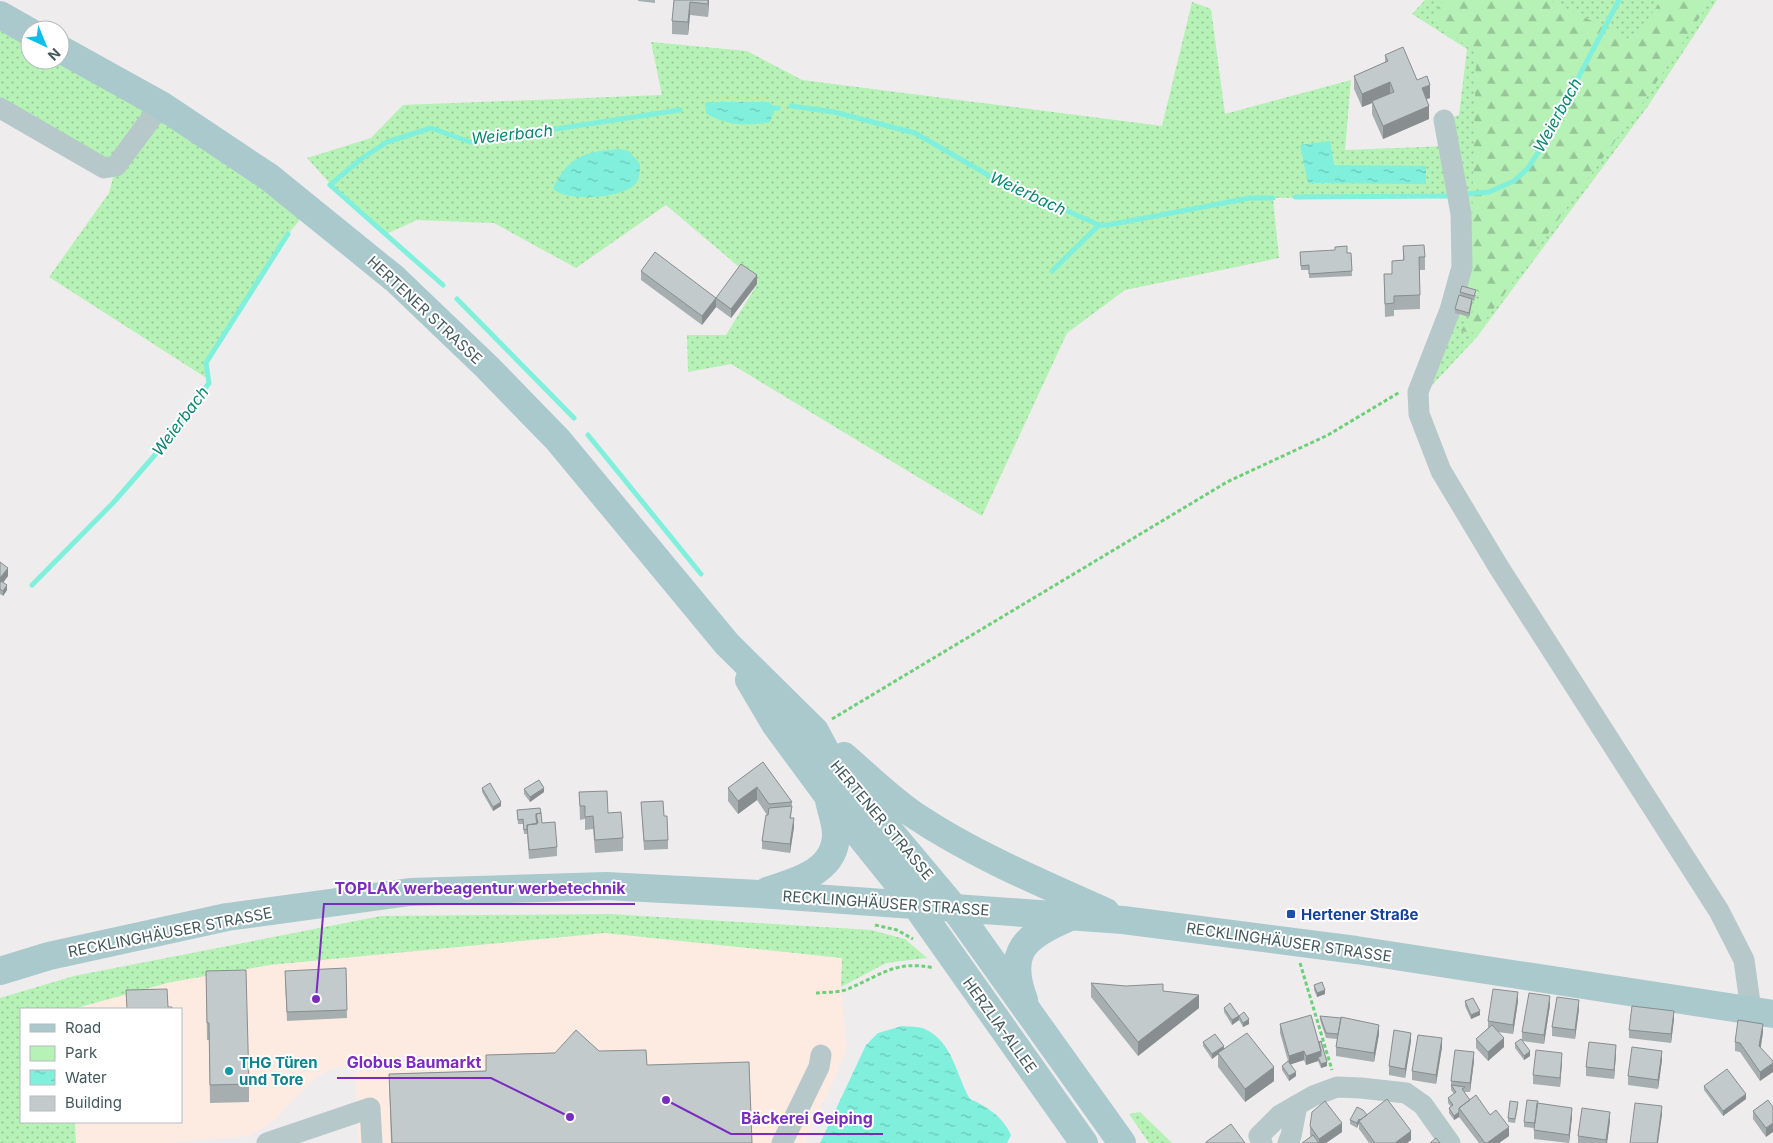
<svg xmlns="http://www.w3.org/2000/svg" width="1773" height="1143" font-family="Inter,sans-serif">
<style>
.commercial{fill:#fdebe2}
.green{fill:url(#green-dots)}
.forest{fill:url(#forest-firs)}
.water{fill:url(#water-ripples)}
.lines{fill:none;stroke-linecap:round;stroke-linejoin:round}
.stream{stroke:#80f0dd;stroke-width:5}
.path{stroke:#6dd079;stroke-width:3;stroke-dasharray:4 2.5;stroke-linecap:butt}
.minor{stroke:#b6c8ca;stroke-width:21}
.major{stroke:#a9c9cd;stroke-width:28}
.wall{fill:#a7aeaf}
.shaded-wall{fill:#888d8f}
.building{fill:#c2cacc;stroke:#888d8f}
.transit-dot{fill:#1a4fb4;stroke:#fff;stroke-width:2}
.culture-dot{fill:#0f9aa8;stroke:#fff;stroke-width:2}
.labels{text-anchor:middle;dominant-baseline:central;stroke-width:4;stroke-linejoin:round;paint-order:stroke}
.street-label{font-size:15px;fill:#43585a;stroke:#fff}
.transit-label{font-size:15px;font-weight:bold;fill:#164399;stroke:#fff;text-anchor:start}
.culture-label{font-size:15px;font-weight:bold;fill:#0d838f;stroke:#fff;text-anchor:start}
.water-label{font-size:16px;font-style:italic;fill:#078670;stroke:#fff}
.leader{fill:none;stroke:#7b2cbf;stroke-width:2}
.callout-dot{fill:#7b2cbf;stroke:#fff;stroke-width:2}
.callout-label{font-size:16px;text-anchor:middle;font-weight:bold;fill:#7b2cbf;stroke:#fff;stroke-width:4;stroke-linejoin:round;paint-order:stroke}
</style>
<defs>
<pattern id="green-dots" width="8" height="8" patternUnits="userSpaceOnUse" patternTransform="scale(1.25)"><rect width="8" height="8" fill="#b6f1b6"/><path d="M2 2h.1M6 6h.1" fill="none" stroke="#96c697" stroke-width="1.8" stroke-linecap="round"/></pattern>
<pattern id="forest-firs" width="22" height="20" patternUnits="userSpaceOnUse" patternTransform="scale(1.25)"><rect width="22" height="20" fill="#b6f1b6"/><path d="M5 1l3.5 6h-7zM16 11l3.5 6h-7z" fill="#96c697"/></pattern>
<pattern id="water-ripples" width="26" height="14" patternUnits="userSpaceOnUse" patternTransform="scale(1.25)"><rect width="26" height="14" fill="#80f0dd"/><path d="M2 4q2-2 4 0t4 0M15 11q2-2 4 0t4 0" fill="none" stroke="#6ac5b6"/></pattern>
</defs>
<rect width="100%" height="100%" fill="#efeced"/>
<path class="commercial" d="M 606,933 L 843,958 L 841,990 L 847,1050 L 805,1143 L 358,1143 L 355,1065 L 332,1069 L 316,1077 L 272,1122 L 249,1136 L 167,1143 L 76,1143 L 75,1122 L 181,1122 L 181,1009 L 73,1009 L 171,982 L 270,965 Z"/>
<path class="green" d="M 1425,0 L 1717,0 L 1648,106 L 1477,337 L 1410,409 L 1462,267 L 1452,196 L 1273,198 L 1279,258 L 1125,290 L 1067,333 L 982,516 L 731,364 L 688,372 L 687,335 L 726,335 L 758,283 L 666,205 L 576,268 L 494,223 L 417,220 L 386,234 L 336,190 L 307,158 L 371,138 L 403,105 L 662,95 L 651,42 L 747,51 L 802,80 L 1162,126 L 1192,2 L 1211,9 L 1225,114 L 1351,80 L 1345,150 L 1448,146 L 1444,120 L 1459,115 L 1467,49 L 1412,14 Z
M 0,15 L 30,32 L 30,60 L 60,60 L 309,209 L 288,234 L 206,363 L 211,381 L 49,277 L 109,193 L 116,166 L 0,110 Z
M 610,914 L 871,930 L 905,939 L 927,958 L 886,963 L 841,987 L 842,958 L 605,933 L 270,965 L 171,982 L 73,1009 L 21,1009 L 21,1122 L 75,1122 L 76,1143 L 0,1143 L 0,998 L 74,976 L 381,916 Z
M 1140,1112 L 1172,1143 L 1149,1143 L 1129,1114 Z"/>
<path class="forest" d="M 1443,0 L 1549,0 L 1633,41 L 1661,0 L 1711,0 L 1644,101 L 1476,333 L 1459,331 L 1485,295 L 1465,285 L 1471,267 L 1476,54 L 1433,18 Z"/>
<path class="water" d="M 716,102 L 769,102 L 775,108 L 770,122 C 747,126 726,126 706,113 L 705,103 Z
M 1330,141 L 1334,165 L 1426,166 L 1426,184 L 1308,183 L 1300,145 Z
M 620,149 L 629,151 L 640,164 C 640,170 640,178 636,183 C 625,199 566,202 553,189 C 568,156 586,151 620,149 Z
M 902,1026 C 909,1027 919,1026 925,1029 C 953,1042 956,1075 970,1099 C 988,1107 1003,1117 1011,1135 L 1007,1143 L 820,1143 L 866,1045 L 878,1033 Z"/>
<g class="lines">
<path class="stream" d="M 791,106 L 834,112 L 915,133 L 995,179 L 1099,225 L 1108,225 L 1250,198 L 1273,198
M 769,108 L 778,108
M 1466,194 L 1489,192 L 1514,181 L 1528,168 L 1543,145 L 1619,0
M 1295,197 L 1452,196
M 1052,271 L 1099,225
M 443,285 L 330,185 L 361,159 L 387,142 L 431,128 L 470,142 L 680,110
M 457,299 L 574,418
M 588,435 L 701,574
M 32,585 L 113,503 L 175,432 L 209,383 L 206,363 L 288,234"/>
<path class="path" d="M 832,719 L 1227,482 L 1328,435 L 1400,392
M 875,925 L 897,930 L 913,939
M 1300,963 L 1332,1070
M 816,993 C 827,992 841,993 850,988 C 883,974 896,960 934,968"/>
<path class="minor" d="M 0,108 L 104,168 L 116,166 L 161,105
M 1444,120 L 1461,214 L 1462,267 L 1450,310 L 1418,392 L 1419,414 L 1441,471 L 1498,566 L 1719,911 L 1744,960 L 1751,1010
M 267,1143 L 370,1108 L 372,1143
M 782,1143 L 819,1067 L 821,1055
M 1262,1143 L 1259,1136 L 1280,1115 L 1313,1096 L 1337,1087 L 1361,1088 L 1406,1093 L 1423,1105 L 1450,1143
M 1288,1143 L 1291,1136 L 1297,1105"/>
<path class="major" d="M 0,15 L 30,32
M 60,49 L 161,105 L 269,177 L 395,279 L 487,367 L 558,440 L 727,644 L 815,731 L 831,761 L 955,909 L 1122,1143
M 749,680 L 775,724 L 828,796 L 917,907 L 1084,1143
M 844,756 C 867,776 889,798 914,815 C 974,855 1041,883 1106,912
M 767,891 C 796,881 836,872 836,834 C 836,823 831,811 829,800
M 0,971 L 49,956 L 227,917 L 410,892 L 606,886 L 759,894 L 1123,920 L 1356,950 L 1773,1014
M 1024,1000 C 1005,950 1027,935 1070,917"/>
</g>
<path class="wall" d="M 638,0 L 655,0 L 655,3 L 638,1 Z
M 674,0 L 709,0 L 708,17 L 690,15 L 688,35 L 672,34 L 672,21 Z
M 1385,55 L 1417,80 L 1430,98 L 1426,99 L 1429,119 L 1383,139 L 1372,114 L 1372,103 L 1362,107 L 1354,89 L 1354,76 L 1385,62 Z
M 1403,246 L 1425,257 L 1425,270 L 1420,270 L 1420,309 L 1394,310 L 1394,316 L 1385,317 L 1384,274 L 1392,274 L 1392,261 L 1403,260 Z
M 1300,252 L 1351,253 L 1352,276 L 1309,278 L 1309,270 L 1301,270 Z
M 641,271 L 716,298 L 757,284 L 731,318 L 716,307 L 702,325 L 641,280 Z
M 1460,292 L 1476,295 L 1474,301 L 1472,300 L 1469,317 L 1455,313 L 1455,309 L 1460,295 Z
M 0,562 L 8,576 L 3,582 L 7,590 L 3,596 L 0,594 Z
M 763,762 L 792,802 L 791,818 L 794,827 L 790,853 L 762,849 L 762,841 L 767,815 L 757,800 L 738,814 L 728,801 L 728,788 Z
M 482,788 L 501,806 L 493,811 L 482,792 Z
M 524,789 L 544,792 L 530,802 L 524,794 Z
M 579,792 L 608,813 L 623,838 L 623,851 L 595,853 L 593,829 L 585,830 L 585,819 L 580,820 Z
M 641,802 L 664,816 L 668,840 L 668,849 L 644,850 Z
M 540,808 L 542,823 L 557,847 L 557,856 L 529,859 L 527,834 L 524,834 L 523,824 L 518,824 L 517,810 Z
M 346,968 L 347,1018 L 287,1021 L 285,979 Z
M 206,971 L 249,1084 L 249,1102 L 210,1103 L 209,1040 L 207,1040 Z
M 1091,983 L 1163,991 L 1199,1008 L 1138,1056 L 1091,997 Z
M 1314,985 L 1325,994 L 1317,997 L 1314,990 Z
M 1465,1001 L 1480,1015 L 1471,1019 L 1465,1006 Z
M 1518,1001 L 1513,1034 L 1498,1032 L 1504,1047 L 1488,1061 L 1476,1048 L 1476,1039 L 1488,1028 L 1488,1021 Z
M 1550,1005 L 1544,1044 L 1522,1041 L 1522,1032 Z
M 1224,1008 L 1239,1016 L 1249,1024 L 1243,1027 L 1239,1020 L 1232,1025 L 1224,1012 Z
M 1579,1009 L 1575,1039 L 1552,1036 L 1552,1027 Z
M 1320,1016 L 1379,1034 L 1374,1062 L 1336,1056 L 1336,1047 L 1337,1039 L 1326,1038 L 1320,1020 Z
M 1674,1019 L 1671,1043 L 1629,1038 L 1629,1030 Z
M 1280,1024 L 1319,1042 L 1327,1066 L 1321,1068 L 1318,1061 L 1306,1065 L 1304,1060 L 1290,1064 L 1296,1076 L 1289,1081 L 1282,1070 L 1282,1066 L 1288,1061 L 1280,1033 Z
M 1763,1032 L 1761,1047 L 1760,1081 L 1740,1052 L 1735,1051 L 1735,1042 Z
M 1411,1041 L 1405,1078 L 1389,1075 L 1389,1066 Z
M 1203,1042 L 1224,1050 L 1274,1081 L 1245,1102 L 1218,1067 L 1218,1054 L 1212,1059 L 1203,1046 Z
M 1515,1043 L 1530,1056 L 1524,1060 L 1515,1048 Z
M 1442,1047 L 1436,1084 L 1412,1080 L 1412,1071 Z
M 599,1051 L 647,1065 L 752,1143 L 391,1143 L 389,1074 L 486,1071 L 486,1055 Z
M 1616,1054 L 1614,1079 L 1586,1076 L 1586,1067 Z
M 1662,1060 L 1658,1089 L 1628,1085 L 1628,1076 Z
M 1474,1061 L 1470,1092 L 1464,1092 L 1470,1100 L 1490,1115 L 1509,1136 L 1499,1143 L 1479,1143 L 1459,1117 L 1454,1120 L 1449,1113 L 1449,1108 L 1451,1107 L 1448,1103 L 1448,1098 L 1454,1094 L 1451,1090 L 1451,1081 Z
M 1562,1062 L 1560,1087 L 1533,1084 L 1533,1075 Z
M 1704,1086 L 1746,1099 L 1723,1116 L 1704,1090 Z
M 1768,1100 L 1766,1137 L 1753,1119 L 1753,1111 Z
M 1538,1104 L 1572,1117 L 1569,1143 L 1534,1139 L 1534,1128 L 1524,1127 L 1524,1122 Z
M 1518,1106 L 1515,1123 L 1508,1122 L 1508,1118 Z
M 1367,1115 L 1411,1140 L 1407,1143 L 1369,1143 L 1359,1129 L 1359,1123 L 1357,1128 L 1350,1124 L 1350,1120 Z
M 1610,1121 L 1607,1143 L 1578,1143 L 1578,1136 Z
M 1310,1126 L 1342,1132 L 1326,1143 L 1302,1143 L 1311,1137 L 1310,1135 Z"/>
<path class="shaded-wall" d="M 708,0 L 709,0 L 708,17 Z
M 690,2 L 690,15 L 688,35 L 688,22 Z
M 1390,82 L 1390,95 L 1372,101 L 1372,103 L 1362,107 L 1362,94 Z
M 1430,85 L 1430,98 L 1422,101 L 1422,88 Z
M 1429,106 L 1429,119 L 1383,139 L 1383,126 Z
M 757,275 L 757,284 L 731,318 L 731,309 Z
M 716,298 L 716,307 L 702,325 L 702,316 Z
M 1472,299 L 1472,303 L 1469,317 L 1469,313 Z
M 8,568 L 8,576 L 0,587 L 0,578 Z
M 7,585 L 7,590 L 3,596 L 3,591 Z
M 757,787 L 757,800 L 738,814 L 738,801 Z
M 544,788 L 544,792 L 530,802 L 530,797 Z
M 501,802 L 501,806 L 493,811 L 493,807 Z
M 794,818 L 794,827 L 790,853 L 790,844 Z
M 1325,990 L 1325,994 L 1317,997 L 1317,993 Z
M 1518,992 L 1518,1001 L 1513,1034 L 1513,1025 Z
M 1199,995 L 1199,1008 L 1138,1056 L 1138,1042 Z
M 1550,996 L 1550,1005 L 1544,1044 L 1544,1035 Z
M 1579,1000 L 1579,1009 L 1575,1039 L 1575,1030 Z
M 1480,1011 L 1480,1015 L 1471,1019 L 1471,1015 Z
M 1674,1011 L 1674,1019 L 1671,1043 L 1671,1034 Z
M 1239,1016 L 1239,1020 L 1232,1025 L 1232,1020 Z
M 1249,1019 L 1249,1024 L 1243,1027 L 1243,1023 Z
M 1763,1024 L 1763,1032 L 1759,1055 L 1759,1046 Z
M 1379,1025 L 1379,1034 L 1374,1062 L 1374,1053 Z
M 1411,1033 L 1411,1041 L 1405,1078 L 1405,1069 Z
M 1442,1038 L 1442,1047 L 1436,1084 L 1436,1075 Z
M 1504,1038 L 1504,1047 L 1488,1061 L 1488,1052 Z
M 1616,1045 L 1616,1054 L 1614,1079 L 1614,1070 Z
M 1224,1046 L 1224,1050 L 1212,1059 L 1212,1054 Z
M 1304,1051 L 1304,1060 L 1289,1065 L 1289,1056 Z
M 1321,1051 L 1321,1060 L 1318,1057 L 1318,1061 L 1306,1065 L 1306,1056 Z
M 1530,1051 L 1530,1056 L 1524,1060 L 1524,1056 Z
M 1662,1051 L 1662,1060 L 1658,1089 L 1658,1080 Z
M 1474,1052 L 1474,1061 L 1470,1092 L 1470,1083 Z
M 1562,1053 L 1562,1062 L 1560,1087 L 1560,1078 Z
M 1327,1062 L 1327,1066 L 1321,1068 L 1321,1064 Z
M 1773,1063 L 1773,1072 L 1760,1081 L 1760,1072 Z
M 1274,1067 L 1274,1081 L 1245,1102 L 1245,1089 Z
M 1296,1072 L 1296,1076 L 1289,1081 L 1289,1076 Z
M 1746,1094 L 1746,1099 L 1723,1116 L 1723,1111 Z
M 1662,1106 L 1662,1115 L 1658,1143 L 1657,1143 Z
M 1572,1108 L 1572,1117 L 1569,1143 L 1569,1135 Z
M 1459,1112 L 1459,1117 L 1454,1120 L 1454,1116 Z
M 1610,1112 L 1610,1121 L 1607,1143 L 1606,1143 Z
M 1359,1119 L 1359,1123 L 1357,1128 L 1357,1123 Z
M 1342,1123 L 1342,1132 L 1326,1143 L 1319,1143 L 1319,1139 Z
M 1773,1123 L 1773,1132 L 1766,1137 L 1766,1128 Z
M 1509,1127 L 1509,1136 L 1499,1143 L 1487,1143 Z
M 1411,1131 L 1411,1140 L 1407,1143 L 1395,1143 Z"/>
<path class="building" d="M 674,0 L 708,0 L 708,4 L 690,2 L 688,22 L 672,21 Z
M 1403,47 L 1417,80 L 1427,76 L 1430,85 L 1422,88 L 1429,106 L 1383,126 L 1372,101 L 1394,92 L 1390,82 L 1362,94 L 1354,76 L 1388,61 L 1385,55 Z
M 1424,245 L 1425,257 L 1419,257 L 1420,295 L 1394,296 L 1394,303 L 1385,304 L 1384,274 L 1392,274 L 1392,261 L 1404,260 L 1403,246 Z
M 1347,246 L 1347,253 L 1351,253 L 1352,271 L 1309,274 L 1309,265 L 1301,266 L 1300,252 L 1335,250 L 1335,247 Z
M 655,252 L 716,298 L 702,316 L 641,271 Z
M 741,264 L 757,275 L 731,309 L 716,298 Z
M 1462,286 L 1476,290 L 1474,296 L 1460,292 Z
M 1459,295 L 1472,299 L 1469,313 L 1455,309 Z
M 0,562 L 8,568 L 0,578 Z
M 1,581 L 7,585 L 3,591 L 0,589 L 0,583 Z
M 763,762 L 792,802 L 769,804 L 757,787 L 738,801 L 728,788 Z
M 539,780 L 544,788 L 530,797 L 524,789 Z
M 490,783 L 501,802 L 493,807 L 482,788 Z
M 607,791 L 608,813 L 621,812 L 623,838 L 595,840 L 593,816 L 585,817 L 585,806 L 580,806 L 579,792 Z
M 663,801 L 664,816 L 667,816 L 668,840 L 644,841 L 641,802 Z
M 792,806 L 790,818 L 794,818 L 790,844 L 762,841 L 766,815 L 768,815 L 769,808 Z
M 540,808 L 541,813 L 536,814 L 536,818 L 537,824 L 527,825 L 527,829 L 524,830 L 523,819 L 518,820 L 517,810 Z
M 541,813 L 542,823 L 555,822 L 557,847 L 529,850 L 527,825 L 538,823 L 536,814 Z
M 346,968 L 347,1010 L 287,1012 L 285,971 Z
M 246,970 L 249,1084 L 210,1085 L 209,1023 L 207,1023 L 206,971 Z
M 1322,982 L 1325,990 L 1317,993 L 1314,985 Z
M 1091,983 L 1126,986 L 1163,984 L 1163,991 L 1199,995 L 1138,1042 Z
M 167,989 L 168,1007 L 172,1007 L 172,1009 L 127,1009 L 126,990 Z
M 1493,989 L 1518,992 L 1513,1025 L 1488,1021 Z
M 1529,993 L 1550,996 L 1544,1035 L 1522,1032 Z
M 1557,997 L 1579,1000 L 1575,1030 L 1552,1027 Z
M 1473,998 L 1480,1011 L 1471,1015 L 1465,1001 Z
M 1230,1003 L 1239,1016 L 1244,1012 L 1249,1019 L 1243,1023 L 1239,1016 L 1232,1020 L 1224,1008 Z
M 1632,1006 L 1674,1011 L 1671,1034 L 1629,1030 Z
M 1311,1015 L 1321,1051 L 1306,1056 L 1304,1051 L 1289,1056 L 1280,1024 Z
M 1320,1016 L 1341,1018 L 1338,1034 L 1326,1033 Z
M 1341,1017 L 1379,1025 L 1374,1053 L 1336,1047 Z
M 1738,1020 L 1763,1024 L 1759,1046 L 1773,1061 L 1773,1063 L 1760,1072 L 1740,1043 L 1735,1042 Z
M 1492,1025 L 1504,1038 L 1488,1052 L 1476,1039 Z
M 576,1030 L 599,1051 L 646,1050 L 647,1065 L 749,1062 L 752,1143 L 392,1143 L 389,1074 L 486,1071 L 486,1055 L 555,1053 Z
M 1394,1030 L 1411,1033 L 1405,1069 L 1389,1066 Z
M 1247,1033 L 1274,1067 L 1245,1089 L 1218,1053 Z
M 1215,1034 L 1224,1046 L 1212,1054 L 1203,1042 Z
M 1418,1035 L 1442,1038 L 1436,1075 L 1412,1071 Z
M 1521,1039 L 1530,1051 L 1524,1056 L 1515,1043 Z
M 1321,1041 L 1327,1062 L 1321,1064 L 1318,1057 L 1321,1056 L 1321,1051 L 1319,1042 Z
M 1589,1042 L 1616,1045 L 1614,1070 L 1586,1067 Z
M 1632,1047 L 1662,1051 L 1658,1080 L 1628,1076 Z
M 1455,1050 L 1474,1052 L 1470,1083 L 1451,1081 Z
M 1536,1050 L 1562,1053 L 1560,1078 L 1533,1075 Z
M 1288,1061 L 1296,1072 L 1289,1076 L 1282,1066 Z
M 1727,1069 L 1746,1094 L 1723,1111 L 1704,1086 Z
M 1451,1085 L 1465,1087 L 1462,1089 L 1470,1100 L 1459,1108 L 1459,1112 L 1454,1116 L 1449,1108 L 1453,1105 L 1448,1098 L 1456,1092 Z
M 1476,1095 L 1490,1115 L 1496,1110 L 1509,1127 L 1487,1143 L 1485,1143 L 1459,1108 Z
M 1387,1099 L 1411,1131 L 1395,1143 L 1375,1143 L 1359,1121 Z
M 1527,1100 L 1538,1101 L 1535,1123 L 1524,1122 Z
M 1768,1100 L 1773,1107 L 1773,1123 L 1766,1128 L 1753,1111 Z
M 1325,1101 L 1342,1123 L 1319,1139 L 1310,1126 L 1312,1112 Z
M 1510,1101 L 1518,1102 L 1515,1119 L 1508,1118 Z
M 1537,1103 L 1572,1108 L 1569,1135 L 1534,1130 Z
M 1635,1103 L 1662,1106 L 1657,1143 L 1630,1143 Z
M 1357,1107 L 1363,1110 L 1367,1115 L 1360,1120 L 1359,1119 L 1357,1123 L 1350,1120 Z
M 1582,1108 L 1610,1112 L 1606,1140 L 1578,1136 Z
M 1231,1124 L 1245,1143 L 1206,1143 L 1206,1142 Z
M 1313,1135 L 1319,1143 L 1302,1143 Z
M 1436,1138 L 1440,1143 L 1430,1143 Z"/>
<rect class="transit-dot" x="1286" y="909" width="10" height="10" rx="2.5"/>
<circle class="culture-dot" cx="229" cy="1071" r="5"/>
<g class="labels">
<g class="street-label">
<text transform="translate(425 310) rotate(43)">HERTENER STRASSE</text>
<text transform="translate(882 820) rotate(50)">HERTENER STRASSE</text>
<text transform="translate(886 903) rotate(4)">RECKLINGHÄUSER STRASSE</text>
<text transform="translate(170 932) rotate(-11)">RECKLINGHÄUSER STRASSE</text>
<text transform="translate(1289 942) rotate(8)">RECKLINGHÄUSER STRASSE</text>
<text transform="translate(1000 1025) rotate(54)">HERZLIA-ALLEE</text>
</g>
<g class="transit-label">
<text x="1301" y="914">Hertener Straße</text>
</g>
<g class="culture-label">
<text x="239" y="1062">THG Türen<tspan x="239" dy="17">und Tore</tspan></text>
</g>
<g class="water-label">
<text transform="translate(1557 115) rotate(-61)">Weierbach</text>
<text transform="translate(512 134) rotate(-6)">Weierbach</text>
<text transform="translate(1028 193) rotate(25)">Weierbach</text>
<text transform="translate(180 421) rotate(-53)">Weierbach</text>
</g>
</g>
<path class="leader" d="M316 999L324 904H635M570 1117L491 1078H337M666 1100L731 1134H883"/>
<g class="callout-dot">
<circle cx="316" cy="999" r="5"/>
<circle cx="570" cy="1117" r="5"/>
<circle cx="666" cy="1100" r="5"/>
</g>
<g class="callout-label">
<text x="480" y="894">TOPLAK werbeagentur werbetechnik</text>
<text x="414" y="1068">Globus Baumarkt</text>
<text x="807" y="1124">Bäckerei Geiping</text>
</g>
<rect x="20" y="1008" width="162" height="115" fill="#ffffff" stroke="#b4bcbd"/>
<rect x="30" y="1024" width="25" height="8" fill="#a9c9cd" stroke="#b4bcbd"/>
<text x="65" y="1033" font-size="15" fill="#43585a">Road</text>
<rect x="30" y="1046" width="25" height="15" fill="#b6f1b6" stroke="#b4bcbd"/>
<text x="65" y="1058" font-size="15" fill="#43585a">Park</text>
<rect x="30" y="1070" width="25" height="15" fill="url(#water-ripples)" stroke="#b4bcbd"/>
<text x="65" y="1083" font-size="15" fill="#43585a">Water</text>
<rect x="30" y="1096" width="25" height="15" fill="#c2cacc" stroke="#b4bcbd"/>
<text x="65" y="1108" font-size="15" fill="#43585a">Building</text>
<g transform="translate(45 45) rotate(136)"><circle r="24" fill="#ffffff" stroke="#b4bcbd"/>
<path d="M0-4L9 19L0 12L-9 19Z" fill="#0ec0e7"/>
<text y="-8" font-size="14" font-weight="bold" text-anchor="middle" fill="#43585a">N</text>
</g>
</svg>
